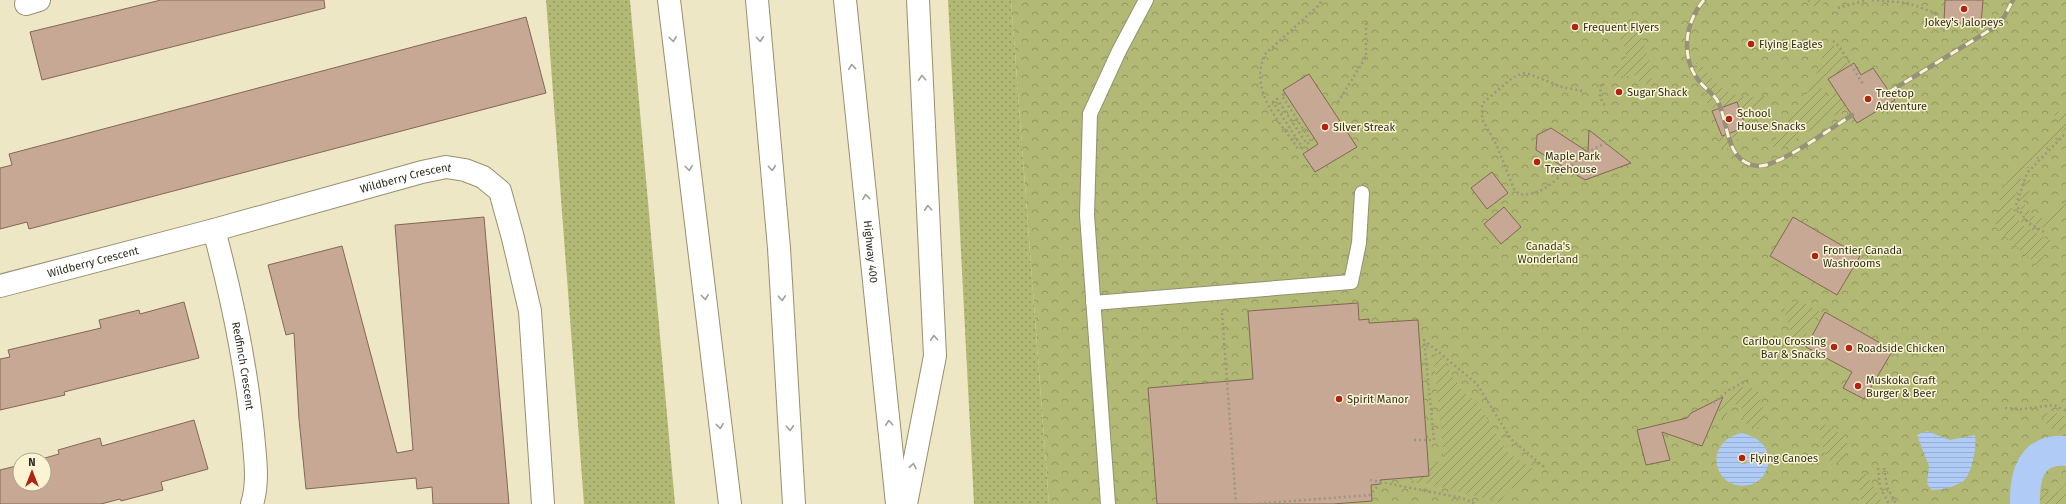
<svg xmlns="http://www.w3.org/2000/svg" width="2066" height="504" font-family="'Fira Sans',sans-serif">
<style>
.grass{fill:url(#grass-dots)}
.park{fill:url(#park-crowns)}
.garden{fill:url(#garden-furrows)}
.water{fill:url(#water-rules);fill-rule:evenodd}
.lines{fill:none;stroke-linecap:round;stroke-linejoin:round}
.canal{stroke:#b0cbf6;stroke-width:30}
.building{fill:#c6a894;stroke:#836755}
.lane-casing{stroke:#969070;stroke-width:16}
.street-casing{stroke:#969070;stroke-width:24}
.highway-casing{stroke:#969070;stroke-width:24}
.path{stroke:#9c977e;stroke-width:2.5;stroke-dasharray:2 3;stroke-linecap:butt}
.lane{stroke:#fff;stroke-width:14}
.street{stroke:#fff;stroke-width:22}
.highway{stroke:#fff;stroke-width:22}
.rail-casing{stroke:#969179;stroke-width:4.5}
.rail{stroke:#fbf4d2;stroke-width:3;stroke-dasharray:9;stroke-linecap:butt}
.oneway{stroke:#a1a09b}
.poi-dot{fill:#b12312;stroke:#fbf4d2;stroke-width:1.5}
.labels{text-anchor:middle;dominant-baseline:central;stroke-width:3;stroke-linejoin:round;paint-order:stroke}
.poi-label{font-size:11px;fill:#2f2d20;stroke:#fbf4d2;text-anchor:start}
.street-label{font-size:11px;fill:#2f2d20;stroke:#fbf4d2}
.park-label{font-size:11px;fill:#373a14;stroke:#fbf4d2}
</style>
<defs>
<pattern id="grass-dots" width="8" height="8" patternUnits="userSpaceOnUse"><rect width="8" height="8" fill="#b2b974"/><path d="M2 2h.1M6 6h.1" fill="none" stroke="#91975f" stroke-width="1.8" stroke-linecap="round"/></pattern>
<pattern id="park-crowns" width="20" height="18" patternUnits="userSpaceOnUse"><rect width="20" height="18" fill="#b2b974"/><path d="M2 6a3 3 0 1 1 6 0M12 15a3 3 0 1 1 6 0" fill="none" stroke="#91975f"/></pattern>
<pattern id="garden-furrows" width="10" height="10" patternUnits="userSpaceOnUse"><rect width="10" height="10" fill="#b2b974"/><path d="M-1 1l2-2M0 10L10 0M9 11l2-2" fill="none" stroke="#91975f"/></pattern>
<pattern id="water-rules" width="6" height="5" patternUnits="userSpaceOnUse"><rect width="6" height="5" fill="#b0cbf6"/><path d="M0 2.5h6" fill="none" stroke="#98afd3"/></pattern>
</defs>
<rect width="100%" height="100%" fill="#eee7c5"/>
<path class="grass" d="M 546,0 L 630,0 L 675,504 L 584,504 Z
M 948,0 L 1011,0 L 1049,504 L 974,504 Z"/>
<path class="park" d="M 1011,0 L 2066,0 L 2066,504 L 1049,504 Z"/>
<path class="garden" d="M 1806,0 L 1825,0 L 1823,5 C 1816,9 1811,5 1806,0 Z
M 1631,19 L 1638,23 L 1652,73 L 1651,81 L 1641,87 L 1636,75 C 1627,78 1619,73 1610,78 L 1607,74 L 1624,64 L 1627,60 L 1624,45 L 1616,32 L 1616,23 Z
M 1829,45 C 1839,44 1844,58 1849,66 L 1819,84 L 1828,98 L 1857,80 L 1841,98 L 1847,108 L 1776,151 L 1772,145 L 1810,89 L 1821,63 L 1824,49 Z
M 1701,62 C 1713,88 1738,103 1767,95 L 1768,100 L 1761,102 L 1761,109 L 1730,149 L 1721,148 C 1717,144 1718,139 1721,135 L 1746,127 L 1737,102 L 1718,109 L 1708,106 L 1696,63 Z
M 2066,110 L 2066,127 L 2024,171 L 2011,207 L 2022,225 L 2051,241 L 2044,254 L 2041,269 L 1995,227 L 2003,182 L 2063,125 L 2053,113 Z
M 2027,178 L 2034,183 L 2023,201 L 2027,209 L 2036,218 L 2045,218 L 2060,202 L 2063,204 L 2066,201 L 2066,206 L 2045,229 L 2027,219 L 2018,203 Z
M 1800,301 L 1819,311 L 1802,341 L 1792,336 L 1784,310 L 1789,302 Z
M 1433,351 L 1440,356 L 1446,362 L 1453,378 L 1464,393 L 1478,403 L 1507,452 L 1537,472 L 1509,490 L 1499,502 L 1421,482 L 1392,477 L 1416,463 L 1443,461 L 1443,446 Z
M 1741,387 L 1754,388 L 1758,391 L 1765,415 L 1759,428 L 1744,423 L 1741,405 L 1736,406 L 1735,403 L 1726,404 L 1728,420 L 1726,421 L 1715,405 L 1730,392 Z
M 2054,412 L 2066,417 L 2066,432 C 2056,431 2043,424 2040,414 Z
M 1824,425 L 1847,437 L 1847,454 L 1841,462 L 1832,465 L 1824,451 L 1819,427 Z
M 1865,473 L 1879,495 L 1882,504 L 1856,504 L 1861,501 L 1860,488 L 1856,475 Z
M 2066,484 L 2066,504 L 2030,504 L 2030,491 L 2058,492 Z"/>
<path class="water" d="M 1927,431 L 1950,440 L 1975,435 C 1977,446 1972,476 1962,482 C 1954,487 1941,490 1932,490 L 1927,484 L 1929,466 L 1917,435 Z
M 1742,433 C 1761,437 1776,453 1765,473 C 1762,479 1755,484 1749,485 C 1714,492 1701,442 1742,433 ZM 1742,455 L 1746,456 L 1747,460 L 1746,464 L 1742,464 L 1737,460 L 1738,456 Z"/>
<g class="lines">
<path class="canal" d="M 2025,504 C 2024,476 2031,448 2066,451"/>
</g>
<path class="building" d="M 161,0 L 324,0 L 325,8 L 42,80 L 30,32 Z
M 1945,0 L 1983,0 L 1981,24 L 1944,22 Z
M 526,17 L 546,93 L 29,229 L 27,222 L 0,229 L 0,168 L 12,165 L 9,154 Z
M 1854,63 L 1861,75 L 1873,68 L 1895,100 L 1857,123 L 1828,79 Z
M 1309,74 L 1357,147 L 1315,172 L 1303,154 L 1318,144 L 1283,90 Z
M 1737,102 L 1746,127 L 1722,136 L 1712,111 Z
M 1551,128 L 1588,152 L 1589,130 L 1631,163 L 1585,180 L 1536,150 L 1537,135 Z
M 1492,172 L 1508,193 L 1487,209 L 1471,188 Z
M 1504,207 L 1521,227 L 1501,244 L 1484,224 Z
M 484,217 L 509,504 L 433,504 L 432,487 L 417,489 L 416,478 L 306,489 L 299,419 L 294,333 L 286,335 L 268,265 L 342,246 L 397,453 L 413,450 L 395,225 Z
M 1793,217 L 1860,256 L 1837,295 L 1770,256 Z
M 184,302 L 199,358 L 64,392 L 65,395 L 0,410 L 0,359 L 10,357 L 8,350 L 101,328 L 99,320 L 139,310 L 140,314 Z
M 1358,303 L 1359,320 L 1369,319 L 1369,323 L 1418,320 L 1429,476 L 1380,480 L 1381,484 L 1371,485 L 1372,501 L 1333,504 L 1157,504 L 1148,388 L 1253,379 L 1248,311 Z
M 1825,312 L 1893,350 L 1864,399 L 1843,388 L 1852,372 L 1806,347 Z
M 1723,397 L 1702,446 L 1662,432 L 1670,460 L 1646,465 L 1637,430 L 1687,418 L 1691,413 Z
M 194,420 L 208,469 L 161,482 L 163,490 L 121,501 L 120,499 L 101,504 L 0,504 L 0,470 L 20,465 L 20,484 L 44,484 L 44,460 L 38,460 L 59,454 L 58,450 L 100,438 L 102,446 Z"/>
<g class="lines">
<defs>
<path id="lane" d="M 1093,303 L 1351,282 L 1359,243 L 1362,193
M 1108,504 L 1087,215 L 1090,114 L 1119,51 L 1146,0"/>
<g id="street">
<path d="M 26,4 L 39,0"/>
<path id="s1" d="M 214,230 C 232,297 246,365 253,434 C 255,457 259,482 252,504"/>
<path id="s2" d="M 0,286 L 214,230 L 422,172 L 446,167 L 465,170 L 483,177 L 500,191 L 513,238 L 530,311 L 543,504"/>
</g>
<g id="highway">
<path d="M 669,0 L 730,504"/>
<path d="M 757,0 L 779,248 L 794,504"/>
<path id="s3" d="M 845,0 L 897,504"/>
<path d="M 906,504 L 935,356 L 918,0"/>
</g>
</defs>
<use href="#lane" class="lane-casing"/>
<use href="#street" class="street-casing"/>
<use href="#highway" class="highway-casing"/>
<path class="path" d="M 1872,0 L 1908,3 L 1935,13 L 1942,31 L 1948,29
M 1838,8 L 1867,0
M 1833,41 L 1839,46 L 1863,84
M 1604,85 L 1601,83 L 1600,97 L 1605,106
M 1582,91 L 1562,87 L 1529,74 L 1523,73 L 1512,78 L 1482,104 L 1482,119 L 1496,144 L 1514,189 L 1519,194 C 1546,198 1561,172 1581,157 C 1590,150 1601,146 1611,140
M 1285,94 L 1282,96 L 1311,141 L 1307,144 L 1277,99 L 1273,102 L 1302,147 L 1298,149 C 1279,120 1247,90 1266,53 L 1318,6 L 1322,0
M 1338,102 L 1366,57 L 1366,20
M 2044,232 L 2027,222 L 2016,205 L 2027,173 L 2066,133
M 1222,313 L 1236,504
M 1713,403 L 1729,390 L 1750,379
M 2005,408 L 2022,409 L 2054,405 L 2066,411
M 1414,440 L 1434,440 L 1424,340 L 1477,384 L 1511,439 L 1544,467
M 1878,468 L 1880,487 L 1889,504
M 1884,468 L 1887,487 L 1896,504
M 1370,480 L 1462,498 L 1476,504
M 1254,504 L 1370,495 L 1381,482"/>
<use href="#lane" class="lane"/>
<use href="#street" class="street"/>
<use href="#highway" class="highway"/>
<defs>
<path id="rail" d="M 1704,0 C 1685,22 1680,57 1699,81 C 1705,89 1715,94 1719,104 C 1729,126 1726,164 1759,166 C 1778,167 1833,127 1852,115
M 1889,92 L 1995,27 L 2004,17 L 2013,0"/>
</defs>
<use href="#rail" class="rail-casing"/>
<use href="#rail" class="rail"/>
</g>
<defs><path id="oneway-chevron" d="M-2-3.5L2.5 0L-2 3.5" fill="none" stroke-width="1.6" stroke-linecap="round" stroke-linejoin="round"/></defs>
<g class="oneway">
<use href="#oneway-chevron" transform="translate(673 39) rotate(83)"/>
<use href="#oneway-chevron" transform="translate(760 39) rotate(85)"/>
<use href="#oneway-chevron" transform="translate(852 67) rotate(-96)"/>
<use href="#oneway-chevron" transform="translate(922 78) rotate(-93)"/>
<use href="#oneway-chevron" transform="translate(689 168) rotate(83)"/>
<use href="#oneway-chevron" transform="translate(772 168) rotate(85)"/>
<use href="#oneway-chevron" transform="translate(866 197) rotate(-96)"/>
<use href="#oneway-chevron" transform="translate(928 208) rotate(-93)"/>
<use href="#oneway-chevron" transform="translate(705 297) rotate(83)"/>
<use href="#oneway-chevron" transform="translate(782 298) rotate(87)"/>
<use href="#oneway-chevron" transform="translate(934 338) rotate(-93)"/>
<use href="#oneway-chevron" transform="translate(889 423) rotate(-95)"/>
<use href="#oneway-chevron" transform="translate(720 426) rotate(83)"/>
<use href="#oneway-chevron" transform="translate(790 428) rotate(87)"/>
<use href="#oneway-chevron" transform="translate(913 466) rotate(-79)"/>
</g>
<g class="poi-dot">
<circle cx="1964" cy="9" r="4"/>
<circle cx="1575" cy="27" r="4"/>
<circle cx="1751" cy="44" r="4"/>
<circle cx="1619" cy="92" r="4"/>
<circle cx="1868" cy="99" r="4"/>
<circle cx="1729" cy="119" r="4"/>
<circle cx="1325" cy="127" r="4"/>
<circle cx="1537" cy="162" r="4"/>
<circle cx="1815" cy="256" r="4"/>
<circle cx="1834" cy="347" r="4"/>
<circle cx="1849" cy="348" r="4"/>
<circle cx="1858" cy="386" r="4"/>
<circle cx="1339" cy="399" r="4"/>
<circle cx="1742" cy="458" r="4"/>
</g>
<g class="labels">
<g class="poi-label">
<text x="1964" y="22" text-anchor="middle">Jokey's Jalopeys</text>
<text x="1583" y="27">Frequent Flyers</text>
<text x="1759" y="44">Flying Eagles</text>
<text x="1627" y="92">Sugar Shack</text>
<text x="1876" y="93">Treetop<tspan x="1876" dy="13">Adventure</tspan></text>
<text x="1737" y="113">School<tspan x="1737" dy="13">House Snacks</tspan></text>
<text x="1333" y="127">Silver Streak</text>
<text x="1545" y="156">Maple Park<tspan x="1545" dy="13">Treehouse</tspan></text>
<text x="1823" y="250">Frontier Canada<tspan x="1823" dy="13">Washrooms</tspan></text>
<text x="1826" y="341" text-anchor="end">Caribou Crossing<tspan x="1826" dy="13">Bar &amp; Snacks</tspan></text>
<text x="1857" y="348">Roadside Chicken</text>
<text x="1866" y="380">Muskoka Craft<tspan x="1866" dy="13">Burger &amp; Beer</tspan></text>
<text x="1347" y="399">Spirit Manor</text>
<text x="1750" y="458">Flying Canoes</text>
</g>
<g class="street-label">
<text stroke="none"><textPath href="#s2" startOffset="420">Wildberry Crescent</textPath></text>
<text stroke="none"><textPath href="#s3" startOffset="253">Highway 400</textPath></text>
<text stroke="none"><textPath href="#s2" startOffset="96">Wildberry Crescent</textPath></text>
<text stroke="none"><textPath href="#s1" startOffset="139">Redfinch Crescent</textPath></text>
</g>
<g class="park-label">
<text x="1548" y="246">Canada's<tspan x="1548" dy="13">Wonderland</tspan></text>
</g>
</g>
<g transform="translate(32 472)"><circle r="19" fill="#fbf4d2" stroke="#a9a48b"/>
<path d="M0-3L7 15L0 10L-7 15Z" fill="#b12312"/>
<text y="-6" font-size="11" font-weight="bold" text-anchor="middle" fill="#2f2d20">N</text>
</g>
</svg>
